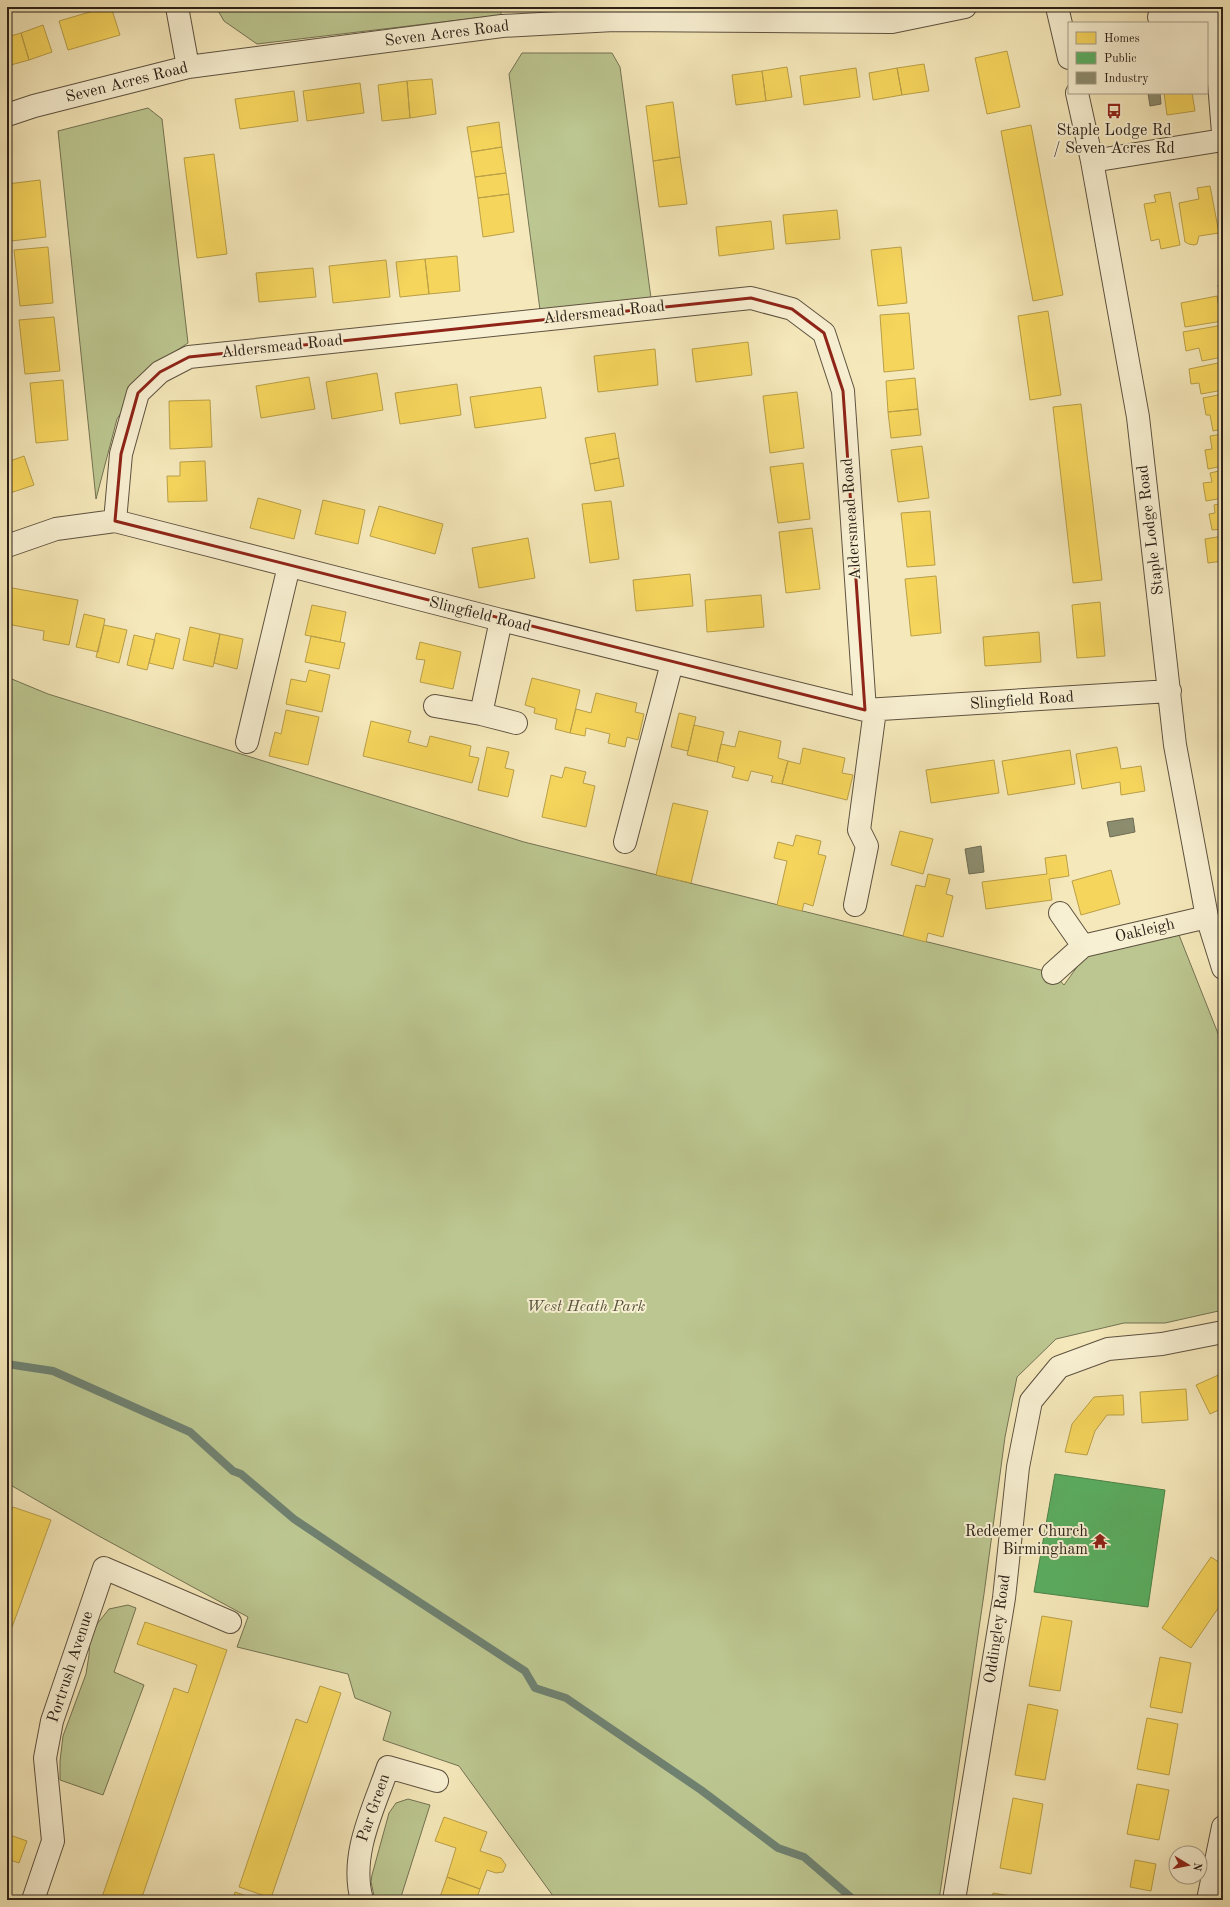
<svg xmlns="http://www.w3.org/2000/svg" width="1230" height="1907" font-family="'Old Standard TT',serif">
<style>
.green{fill:#bcc690;stroke:#747354}
.homes{fill:#f6d55c;stroke:#b99f48}
.public{fill:#5aae61;stroke:#4c834b}
.industry{fill:#8c8c6e;stroke:#6f6c54}
.lines{fill:none;stroke-linecap:round;stroke-linejoin:round}
.stream{stroke:#6f8170;stroke-width:8}
.minor-casing{stroke:#5e5240;stroke-width:24}
.minor{stroke:#f8f0d2;stroke-width:22}
.marked{fill:none;stroke:#8f2418;stroke-width:3;stroke-linejoin:round}
.labels{text-anchor:middle;dominant-baseline:central;stroke-width:4;stroke-linejoin:round;paint-order:stroke}
.street-label{font-size:16px;fill:#2b2018;stroke:#f8f0d2}
.poi-label{font-size:16px;fill:#2b2018;stroke:#f8f0d2}
.park-label{font-size:16px;font-style:italic;fill:#56523c;stroke:#f8f0d2}
</style>
<rect width="100%" height="100%" fill="#f5e8ba"/>
<filter id="stains"><feTurbulence type="fractalNoise" baseFrequency=".005" numOctaves="4"/><feColorMatrix values="0 0 0 0 .2 0 0 0 0 .09 0 0 0 0 .02 0 0 0 .5 -.17"/></filter>
<radialGradient id="worn" r=".72"><stop offset=".6" stop-color="#630" stop-opacity="0"/><stop offset="1" stop-color="#630" stop-opacity=".3"/></radialGradient>
<path class="green" d="M 216,7 L 501,7 L 501,15 L 257,44 L 224,21 Z
M 522,53 L 612,53 L 620,67 L 651,298 L 540,310 L 509,74 Z
M 148,108 L 162,119 L 188,343 L 150,368 L 117,419 L 96,499 L 58,131 Z
M 7,677 L 48,694 L 524,842 L 1053,973 L 1064,985 L 1085,956 L 1179,935 L 1223,1046 L 1223,1310 L 1165,1323 L 1124,1323 L 1056,1339 L 1017,1377 L 1005,1437 L 984,1594 L 939,1900 L 556,1900 L 459,1766 L 383,1740 L 391,1712 L 355,1698 L 348,1674 L 237,1647 L 248,1617 L 97,1535 L 7,1483 Z
M 128,1605 L 136,1608 L 114,1672 L 144,1685 L 103,1795 L 60,1780 L 60,1761 L 63,1736 L 86,1674 L 89,1655 L 90,1638 L 97,1624 L 109,1609 Z
M 408,1799 L 430,1805 L 400,1900 L 375,1900 L 371,1882 L 372,1875 L 389,1813 L 396,1803 Z"/>
<path class="homes" d="M 107,7 L 111,7 L 120,35 L 68,50 L 59,21 Z
M 43,25 L 52,52 L 29,60 L 21,33 Z
M 21,33 L 29,60 L 7,66 L 7,37 Z
M 1007,51 L 1020,107 L 987,114 L 975,58 Z
M 924,64 L 929,91 L 902,95 L 897,68 Z
M 787,67 L 792,97 L 766,101 L 762,71 Z
M 856,68 L 860,97 L 804,105 L 800,76 Z
M 897,68 L 902,95 L 873,100 L 869,73 Z
M 762,71 L 766,101 L 736,105 L 732,75 Z
M 432,79 L 436,114 L 410,118 L 407,81 Z
M 407,81 L 410,118 L 382,121 L 378,85 Z
M 360,83 L 364,113 L 307,121 L 303,91 Z
M 294,91 L 298,121 L 240,129 L 235,99 Z
M 1164,93 L 1192,93 L 1195,111 L 1167,115 Z
M 673,102 L 680,157 L 653,161 L 646,106 Z
M 499,122 L 502,147 L 471,152 L 467,127 Z
M 1031,125 L 1063,295 L 1033,301 L 1001,131 Z
M 502,147 L 506,173 L 475,177 L 471,152 Z
M 214,154 L 227,254 L 197,258 L 184,158 Z
M 680,157 L 687,204 L 659,207 L 653,161 Z
M 506,173 L 509,194 L 478,198 L 475,177 Z
M 40,180 L 46,237 L 11,241 L 7,206 L 7,184 Z
M 1210,186 L 1219,233 L 1199,236 L 1197,244 L 1194,245 L 1189,244 L 1185,242 L 1179,203 L 1199,199 L 1197,188 Z
M 1170,192 L 1180,245 L 1161,249 L 1159,239 L 1151,241 L 1144,204 L 1156,202 L 1154,195 Z
M 509,194 L 514,232 L 483,237 L 478,198 Z
M 837,210 L 840,239 L 786,244 L 783,215 Z
M 771,221 L 774,249 L 719,256 L 716,227 Z
M 48,247 L 53,303 L 20,306 L 14,250 Z
M 901,247 L 907,303 L 878,306 L 871,250 Z
M 457,256 L 460,291 L 429,294 L 425,259 Z
M 425,259 L 429,294 L 400,297 L 396,262 Z
M 386,260 L 390,297 L 333,303 L 329,266 Z
M 313,268 L 316,297 L 259,302 L 256,273 Z
M 1217,296 L 1219,308 L 1223,308 L 1223,321 L 1185,327 L 1181,303 Z
M 1048,311 L 1061,395 L 1030,400 L 1018,316 Z
M 909,313 L 914,369 L 884,372 L 880,315 Z
M 54,317 L 60,371 L 25,374 L 19,320 Z
M 1223,325 L 1223,357 L 1202,361 L 1199,348 L 1186,351 L 1183,332 Z
M 748,342 L 752,375 L 696,382 L 692,349 Z
M 655,349 L 658,385 L 598,392 L 594,356 Z
M 1223,362 L 1223,390 L 1201,394 L 1199,383 L 1191,384 L 1189,369 Z
M 377,373 L 383,410 L 332,419 L 326,382 Z
M 309,377 L 315,409 L 261,418 L 256,386 Z
M 915,378 L 918,409 L 888,412 L 886,381 Z
M 63,380 L 68,440 L 36,443 L 30,383 Z
M 457,384 L 461,415 L 400,424 L 395,393 Z
M 541,387 L 546,418 L 475,428 L 470,397 Z
M 797,392 L 804,448 L 770,453 L 763,396 Z
M 1223,394 L 1223,429 L 1213,431 L 1210,415 L 1206,415 L 1203,398 Z
M 210,400 L 212,447 L 170,449 L 169,401 Z
M 1081,404 L 1102,580 L 1073,583 L 1053,407 Z
M 918,409 L 921,435 L 891,438 L 888,412 Z
M 615,433 L 619,458 L 590,464 L 585,438 Z
M 1223,434 L 1223,466 L 1208,469 L 1205,450 L 1212,449 L 1210,436 Z
M 922,446 L 929,498 L 898,502 L 891,450 Z
M 24,456 L 34,485 L 7,494 L 7,462 Z
M 619,458 L 624,486 L 595,491 L 590,464 Z
M 205,461 L 207,501 L 168,502 L 167,476 L 180,476 L 180,462 Z
M 803,463 L 810,519 L 778,523 L 770,467 Z
M 1223,470 L 1223,498 L 1206,501 L 1203,483 L 1212,482 L 1210,473 Z
M 258,498 L 301,510 L 294,539 L 250,528 Z
M 323,500 L 365,510 L 358,544 L 315,534 Z
M 611,501 L 619,559 L 590,563 L 582,504 Z
M 1223,503 L 1223,529 L 1212,530 L 1209,514 L 1215,513 L 1214,505 Z
M 379,506 L 443,524 L 435,554 L 370,536 Z
M 930,511 L 935,565 L 907,567 L 901,513 Z
M 812,528 L 820,589 L 786,593 L 779,532 Z
M 1223,536 L 1223,561 L 1208,563 L 1205,539 Z
M 528,538 L 535,578 L 479,588 L 472,548 Z
M 690,574 L 693,606 L 636,611 L 633,580 Z
M 936,576 L 941,633 L 911,636 L 905,579 Z
M 7,587 L 78,600 L 69,645 L 43,640 L 44,631 L 7,624 Z
M 761,595 L 764,627 L 707,632 L 705,600 Z
M 1100,602 L 1105,656 L 1077,658 L 1072,605 Z
M 312,605 L 346,612 L 340,642 L 305,635 Z
M 84,614 L 105,619 L 98,652 L 76,647 Z
M 1223,620 L 1223,632 L 1222,632 L 1220,621 Z
M 104,625 L 127,630 L 119,663 L 96,657 Z
M 190,627 L 220,634 L 213,667 L 183,660 Z
M 1039,632 L 1041,662 L 985,666 L 983,637 Z
M 156,633 L 180,639 L 173,669 L 149,663 Z
M 220,634 L 243,639 L 237,669 L 214,663 Z
M 134,635 L 155,640 L 147,670 L 127,665 Z
M 311,636 L 345,643 L 339,669 L 305,662 Z
M 420,642 L 461,652 L 453,689 L 420,682 L 425,660 L 416,659 Z
M 309,670 L 330,675 L 322,712 L 286,704 L 291,679 L 306,682 Z
M 532,678 L 580,690 L 570,733 L 555,729 L 557,719 L 534,713 L 535,708 L 525,705 Z
M 596,693 L 637,703 L 635,712 L 644,714 L 638,740 L 627,737 L 625,747 L 608,743 L 610,734 L 586,728 L 585,736 L 570,733 L 576,709 L 591,713 Z
M 286,710 L 319,717 L 308,765 L 269,756 L 275,732 L 281,734 Z
M 679,713 L 696,717 L 688,751 L 671,747 Z
M 371,721 L 411,731 L 408,742 L 427,747 L 430,736 L 471,746 L 469,756 L 479,758 L 472,783 L 363,756 Z
M 694,725 L 724,732 L 717,762 L 687,755 Z
M 739,731 L 781,741 L 778,758 L 788,761 L 782,784 L 771,782 L 773,776 L 751,771 L 748,781 L 732,777 L 735,767 L 717,762 L 721,744 L 735,747 Z
M 487,747 L 509,752 L 505,768 L 514,770 L 508,797 L 478,790 Z
M 1117,747 L 1121,769 L 1141,766 L 1145,791 L 1121,795 L 1120,782 L 1082,789 L 1076,754 Z
M 803,748 L 845,758 L 842,773 L 853,775 L 847,800 L 782,784 L 788,761 L 800,764 Z
M 1070,750 L 1075,784 L 1008,795 L 1002,761 Z
M 994,760 L 999,793 L 931,803 L 926,770 Z
M 565,767 L 586,772 L 583,783 L 595,786 L 586,827 L 542,817 L 551,775 L 562,778 Z
M 673,803 L 708,811 L 691,883 L 656,875 Z
M 900,831 L 933,839 L 923,874 L 891,865 Z
M 796,835 L 821,841 L 818,854 L 826,856 L 813,906 L 804,903 L 802,911 L 777,905 L 787,861 L 774,858 L 778,842 L 793,846 Z
M 1066,855 L 1069,876 L 1049,879 L 1052,900 L 986,909 L 982,882 L 1047,874 L 1045,858 Z
M 1111,870 L 1120,904 L 1081,915 L 1072,881 Z
M 928,874 L 950,879 L 946,894 L 953,896 L 943,937 L 928,933 L 926,942 L 903,936 L 916,885 L 925,887 Z
M 1223,1373 L 1223,1408 L 1210,1414 L 1196,1385 Z
M 1186,1389 L 1188,1420 L 1142,1423 L 1140,1392 Z
M 1123,1395 L 1124,1415 L 1107,1415 L 1095,1431 L 1087,1455 L 1065,1452 L 1072,1424 L 1094,1397 Z
M 13,1507 L 51,1520 L 7,1641 L 7,1524 Z
M 1211,1557 L 1223,1565 L 1223,1601 L 1191,1648 L 1162,1628 Z
M 1042,1616 L 1072,1621 L 1060,1691 L 1029,1686 Z
M 145,1622 L 227,1650 L 141,1900 L 101,1900 L 174,1688 L 188,1693 L 197,1665 L 137,1644 Z
M 1160,1657 L 1191,1663 L 1182,1713 L 1150,1707 Z
M 320,1686 L 341,1693 L 271,1898 L 239,1887 L 296,1719 L 307,1723 Z
M 1028,1704 L 1058,1710 L 1045,1780 L 1015,1775 Z
M 1147,1718 L 1178,1724 L 1169,1775 L 1137,1769 Z
M 1137,1784 L 1169,1790 L 1159,1840 L 1127,1834 Z
M 1013,1798 L 1043,1804 L 1031,1874 L 1000,1868 Z
M 444,1817 L 487,1832 L 480,1851 L 501,1858 L 506,1865 L 503,1872 L 496,1873 L 487,1870 L 480,1889 L 447,1877 L 456,1848 L 435,1841 Z
M 7,1834 L 27,1841 L 19,1863 L 7,1859 Z
M 1135,1860 L 1156,1864 L 1151,1891 L 1130,1887 Z
M 447,1877 L 480,1889 L 476,1900 L 439,1900 Z
M 235,1892 L 258,1900 L 233,1900 Z
M 993,1893 L 1024,1898 L 1023,1900 L 992,1900 Z"/>
<path class="public" d="M 1055,1474 L 1165,1490 L 1148,1607 L 1034,1592 Z"/>
<path class="industry" d="M 1148,93 L 1160,93 L 1161,104 L 1150,106 Z
M 1223,284 L 1223,296 L 1220,297 L 1218,285 Z
M 1133,818 L 1135,832 L 1110,837 L 1107,822 Z
M 981,846 L 984,872 L 969,874 L 965,849 Z"/>
<g class="lines">
<path class="stream" d="M 7,1364 L 53,1371 L 190,1432 L 233,1471 L 241,1474 L 294,1519 L 358,1562 L 525,1671 L 535,1688 L 566,1698 L 701,1790 L 778,1848 L 804,1857 L 854,1900"/>
<defs>
<path id="minor" d="M 177,7 L 188,67
M 1057,7 L 1069,58
M 1213,7 L 1223,133
M 1159,17 L 1213,13
M 1077,93 L 1092,161 L 1138,417 L 1175,745 L 1207,917 L 1223,968
M 7,115 L 34,106 L 188,67 L 502,26 L 614,20 L 892,22 L 965,7
M 1092,161 L 1223,140
M 115,521 L 121,454 L 138,393 L 160,372 L 189,357 L 751,298 L 792,309 L 824,333 L 843,391 L 865,710
M 7,546 L 56,529 L 115,521 L 501,620 L 865,710 L 1170,691
M 435,706 L 481,714 L 516,723
M 481,714 L 501,620
M 247,742 L 289,566
M 625,842 L 672,663
M 855,905 L 867,846 L 859,830 L 875,710
M 1083,946 L 1207,917
M 1053,973 L 1083,946 L 1060,913
M 33,1900 L 53,1841 L 45,1758 L 52,1721 L 104,1568 L 230,1622
M 362,1900 C 349,1855 374,1808 388,1767 L 437,1781
M 954,1900 L 1004,1598 L 1018,1467 L 1031,1401 L 1059,1367 L 1108,1349 L 1162,1344 L 1223,1332
M 1208,1900 L 1223,1827"/>
</defs>
<use href="#minor" class="minor-casing"/>
<use href="#minor" class="minor"/>
</g>
<path class="marked" d="M 751,298 L 792,309 L 824,333 L 843,391 L 865,710 L 115,521 L 121,454 L 138,393 L 160,372 L 189,357 Z"/>
<defs>
<symbol id="bus-bare" viewBox="-9 -9 18 18"><path d="M-5-6H5V4H4V6H2V4H-2V6H-4V4H-5ZM-3.5-4V0h7V-4ZM-3.5 1.2v1.5H-2V1.2ZM2 1.2v1.5H3.5V1.2Z" fill="#8f2418" stroke="#f8f0d2" stroke-width="2.5" paint-order="stroke"/></symbol>
<symbol id="temple-bare" viewBox="-9 -9 18 18"><path d="M0-6L5-2H3V0L6.5 2.5H4V6H1.5V3h-3V6H-4V2.5H-6.5L-3 0V-2H-5Z" fill="#8f2418" stroke="#f8f0d2" stroke-width="2.5" paint-order="stroke"/></symbol>
</defs>
<g fill-rule="evenodd">
<use href="#bus-bare" x="1103" y="100" width="22" height="22"/>
<use href="#temple-bare" x="1089" y="1530" width="22" height="22"/>
</g>
<g class="labels">
<g class="street-label">
<text transform="translate(447 34) rotate(-7)">Seven Acres Road</text>
<text transform="translate(127 83) rotate(-14)">Seven Acres Road</text>
<text transform="translate(604 313) rotate(-6)">Aldersmead Road</text>
<text transform="translate(282 347) rotate(-6)">Aldersmead Road</text>
<text transform="translate(852 519) rotate(-94)">Aldersmead Road</text>
<text transform="translate(1151 530) rotate(-97)">Staple Lodge Road</text>
<text transform="translate(480 615) rotate(14)">Slingfield Road</text>
<text transform="translate(1022 701) rotate(-4)">Slingfield Road</text>
<text transform="translate(1145 931) rotate(-13)">Oakleigh</text>
<text transform="translate(998 1629) rotate(-82)">Oddingley Road</text>
<text transform="translate(71 1667) rotate(-72)">Portrush Avenue</text>
<text transform="translate(374 1808) rotate(-71)">Par Green</text>
</g>
<g class="poi-label">
<text x="1114" y="131">Staple Lodge Rd<tspan x="1114" dy="18">/ Seven Acres Rd</tspan></text>
<text x="1088" y="1532" text-anchor="end">Redeemer Church<tspan x="1088" dy="18">Birmingham</tspan></text>
</g>
<g class="park-label">
<text x="586" y="1307">West Heath Park</text>
</g>
</g>
<rect width="1230" height="1907" fill="none" stroke="#f5e8ba" stroke-width="24"/>
<rect x="8" y="8" width="1214" height="1891" fill="none" stroke="#2b2018" stroke-width="2"/>
<rect x="12" y="12" width="1206" height="1883" fill="none" stroke="#2b2018"/>
<rect x="1068" y="22" width="140" height="72" fill="#f8f0d2" stroke="#a69d88"/>
<rect x="1076" y="32" width="20" height="12" fill="#f6d55c" stroke="#a69d88"/>
<text x="1104" y="42" font-size="12" fill="#2b2018">Homes</text>
<rect x="1076" y="52" width="20" height="12" fill="#5aae61" stroke="#a69d88"/>
<text x="1104" y="62" font-size="12" fill="#2b2018">Public</text>
<rect x="1076" y="72" width="20" height="12" fill="#8c8c6e" stroke="#a69d88"/>
<text x="1104" y="82" font-size="12" fill="#2b2018">Industry</text>
<g transform="translate(1188 1865) rotate(100)"><circle r="19" fill="#f8f0d2" stroke="#a69d88"/>
<path d="M0-3L7 15L0 10L-7 15Z" fill="#8f2418"/>
<text y="-6" font-size="11" font-weight="bold" text-anchor="middle" fill="#2b2018">N</text>
</g>
<rect width="100%" height="100%" filter="url(#stains)"/>
<rect width="100%" height="100%" fill="url(#worn)"/>
</svg>
